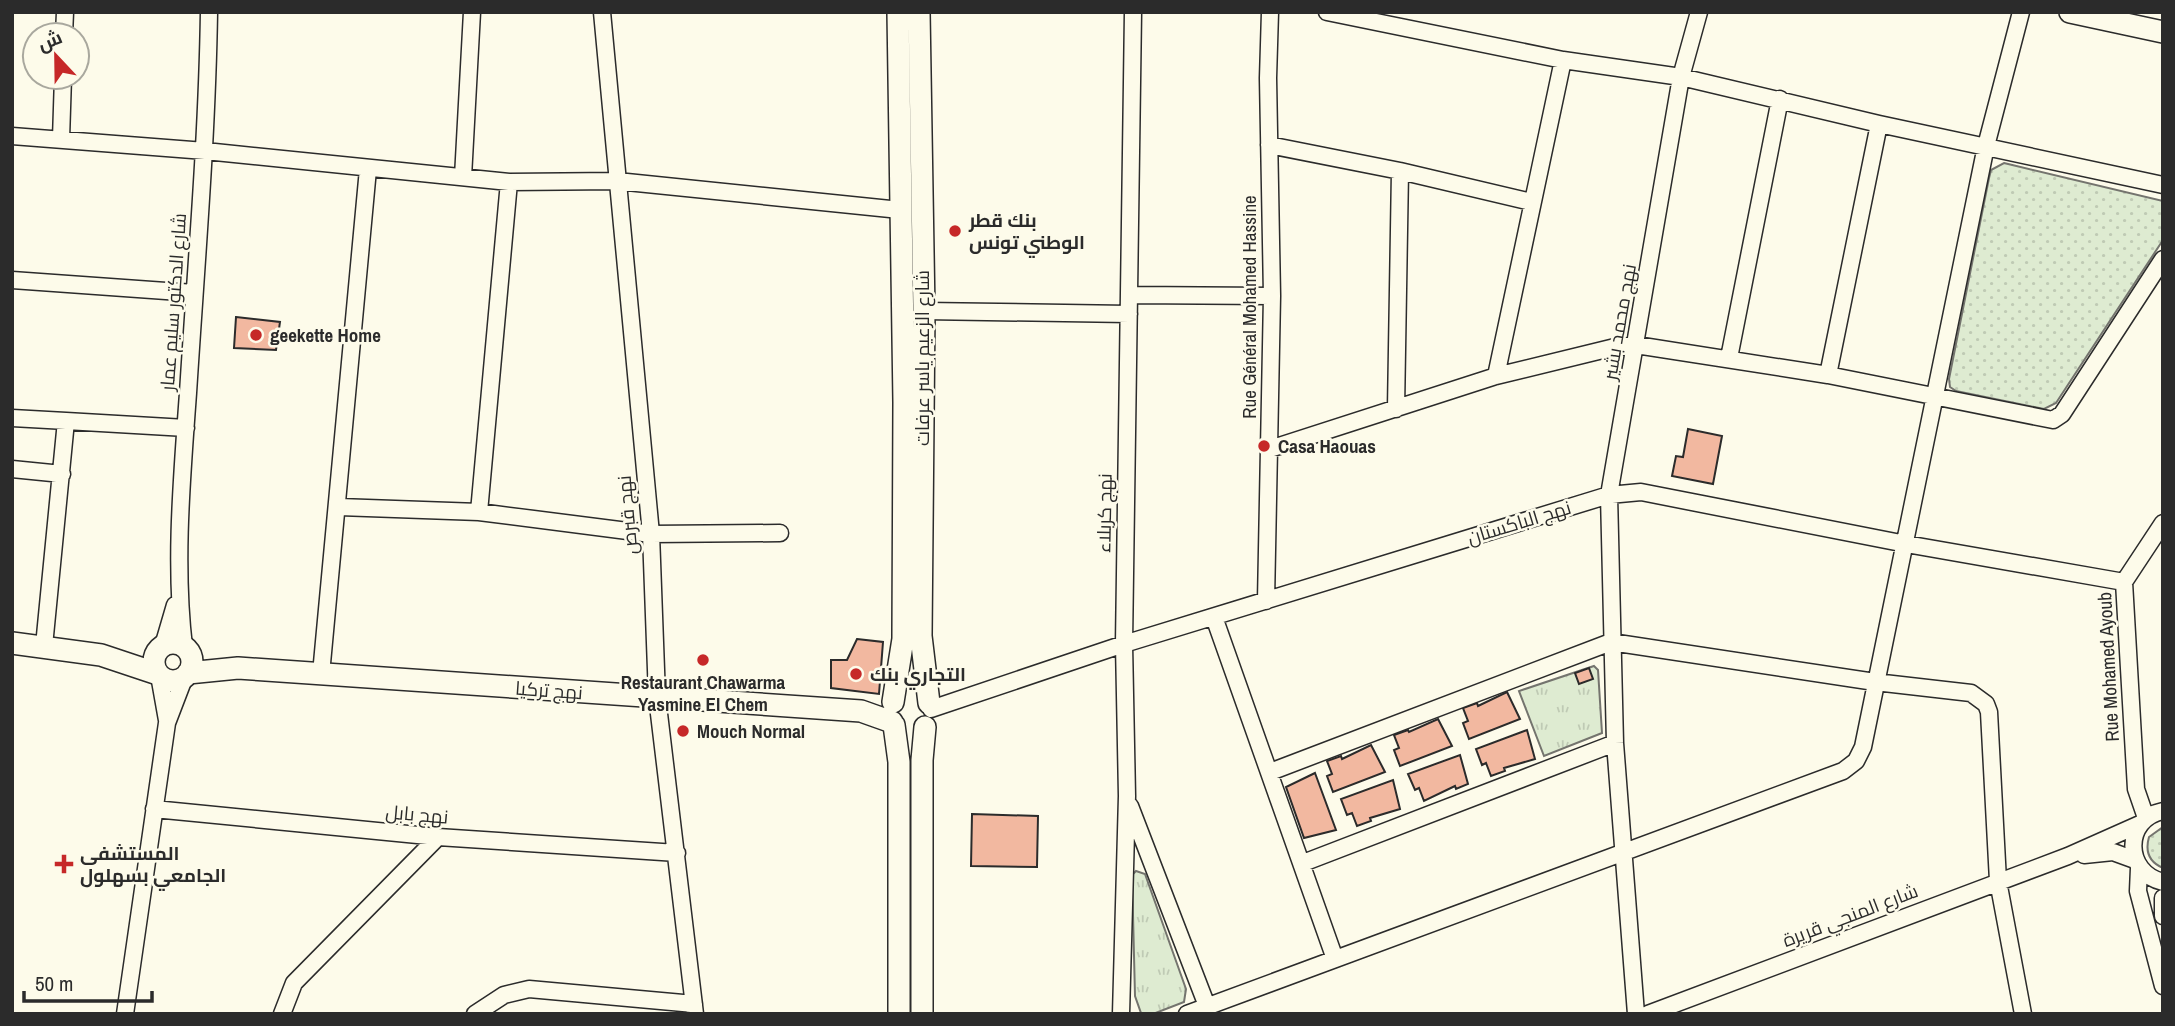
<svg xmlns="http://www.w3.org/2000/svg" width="2175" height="1026" font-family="'Archivo Narrow',Cairo,sans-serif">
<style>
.grass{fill:url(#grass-dots);stroke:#74746e;stroke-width:2}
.park{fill:url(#park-tufts);stroke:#74746e;stroke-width:2}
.building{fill:#f2b8a0;stroke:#2b2b2b;stroke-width:2}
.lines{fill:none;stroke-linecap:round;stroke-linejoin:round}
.street-casing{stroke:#2b2b2b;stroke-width:19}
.secondary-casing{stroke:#2b2b2b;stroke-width:24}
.street{stroke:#fdfbea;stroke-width:16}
.secondary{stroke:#fdfbea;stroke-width:21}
.poi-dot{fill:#c62828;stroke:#fdfbea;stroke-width:2.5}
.labels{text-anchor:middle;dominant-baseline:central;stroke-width:5;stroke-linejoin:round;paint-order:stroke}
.poi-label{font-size:19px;font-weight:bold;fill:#2b2b2b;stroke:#fdfbea;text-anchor:start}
.street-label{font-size:19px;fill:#2b2b2b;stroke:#fdfbea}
</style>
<defs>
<pattern id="grass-dots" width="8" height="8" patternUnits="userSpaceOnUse" patternTransform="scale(1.75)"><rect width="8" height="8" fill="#deebd1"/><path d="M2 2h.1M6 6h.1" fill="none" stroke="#bfcab4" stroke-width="1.8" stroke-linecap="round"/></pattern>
<pattern id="park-tufts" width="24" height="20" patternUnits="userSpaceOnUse" patternTransform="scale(1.75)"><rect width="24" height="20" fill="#deebd1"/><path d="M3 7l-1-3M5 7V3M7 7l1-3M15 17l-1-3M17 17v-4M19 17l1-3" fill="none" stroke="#bfcab4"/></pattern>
</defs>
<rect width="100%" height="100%" fill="#fdfbea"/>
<path class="grass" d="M 2004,163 L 2163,201 L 2163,240 L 2056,403 L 2044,409 L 1956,391 L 1950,387 L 1949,379 L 1989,178 L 1991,170 Z
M 2163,827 L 2163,868 C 2149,862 2145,851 2149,837 Z"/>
<path class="park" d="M 1594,666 L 1598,670 L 1602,733 L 1544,756 L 1519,691 Z
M 1136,871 L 1145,874 L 1186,989 L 1184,1002 L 1153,1014 L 1141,1013 L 1135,996 L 1132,875 Z"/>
<path class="building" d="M 236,317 L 280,322 L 276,350 L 234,348 Z
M 1688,429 L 1722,436 L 1713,484 L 1672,476 L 1676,456 L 1683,457 Z
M 857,639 L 883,642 L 879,694 L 831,688 L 831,660 L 847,660 Z
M 1589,668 L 1593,679 L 1579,684 L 1575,673 Z
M 1507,692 L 1520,719 L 1469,739 L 1463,723 L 1468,721 L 1463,708 L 1477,703 L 1478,706 Z
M 1438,719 L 1452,746 L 1400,766 L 1394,750 L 1399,748 L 1394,735 L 1408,730 L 1409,732 Z
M 1527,730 L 1535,759 L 1504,768 L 1505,771 L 1491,776 L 1486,763 L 1482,765 L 1476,749 Z
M 1371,745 L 1385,772 L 1333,792 L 1327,776 L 1332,774 L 1327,761 L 1341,756 L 1342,759 Z
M 1460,755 L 1468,784 L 1456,789 L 1455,786 L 1424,801 L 1419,788 L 1415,790 L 1408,774 Z
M 1315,773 L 1336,830 L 1304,838 L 1286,787 Z
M 1393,780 L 1400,809 L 1370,818 L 1371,821 L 1357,826 L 1352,813 L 1347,815 L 1341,799 Z
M 972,814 L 1038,816 L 1037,867 L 971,866 Z"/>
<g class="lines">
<defs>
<path id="street" d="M 602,12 L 651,534 L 657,697 L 695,1014
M 1327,12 L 1563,60 L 1681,77 L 1879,124 L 2163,185
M 64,35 L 65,12
M 12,136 L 205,151 L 509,182 L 617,181 L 900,210
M 61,139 L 63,77
M 1269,145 L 1400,171 L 1531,202
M 463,177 L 472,12
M 12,280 L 194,293
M 1130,295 L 1272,296
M 924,311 L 1129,314
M 1729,358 L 1780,99
M 1828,375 L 1879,124
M 1496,376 L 1563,60
M 1396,409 L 1400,171
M 12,418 L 66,421
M 1270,449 L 1496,376 L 1615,347 L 1636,345 L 1828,375 L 2053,420 L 2062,414 L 2163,259
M 12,469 L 62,474
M 339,507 L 479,512 L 651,534 L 780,533
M 479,512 L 509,182
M 1266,601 L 1272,296 L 1268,78 L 1270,12
M 1214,617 L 1335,959
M 44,646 L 66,421 L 186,428
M 163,646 L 175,605
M 184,647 C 174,563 182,477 188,393 C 196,266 207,140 209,12
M 321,674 L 368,169
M 159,675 L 167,720
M 931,709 L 1124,644 L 1609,495 L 1641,492 L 1906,544 L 2124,582
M 1270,772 L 1611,642 L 1875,682 L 1971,693 L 1986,704 L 1989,712 L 1998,881 L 2023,1014
M 1130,806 L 1207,1006
M 154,809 L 438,837 L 677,853
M 2163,811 C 2123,819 2124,873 2163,882
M 2146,818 L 2136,789 L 2124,582 L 2163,523
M 2084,855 L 2113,852 L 2135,860
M 1303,863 L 1615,743
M 2139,868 L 2138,891 L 2163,986
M 2163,898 L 2163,916
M 125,1014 L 167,723 L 185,676
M 282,1014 L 294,983 L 438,837
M 475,1014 L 504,995 L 529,989 L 694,1004
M 1121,1014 L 1127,796 L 1124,644 L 1133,12
M 1187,1014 L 1843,771 L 1856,761 L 1863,747 L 1986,146 L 2021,12
M 1636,1014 L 1615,743 L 1609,495 L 1681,77 L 1699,12
M 1648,1014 L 2068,856 L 2140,824"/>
<path id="secondary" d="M 919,12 L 924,311 L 921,636 L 929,703
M 2070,12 L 2163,32
M 12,643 L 101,655 L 158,674
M154 662a19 19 0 1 1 38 0a19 19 0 1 1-38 0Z
M 188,673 L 238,668 L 861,711 L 892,722
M 893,702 L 903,639 L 904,402 L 898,12
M 894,725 L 899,762 L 899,1014
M 922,1014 L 922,760 L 925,727"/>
</defs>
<use href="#street" class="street-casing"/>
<use href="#secondary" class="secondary-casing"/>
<use href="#street" class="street"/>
<use href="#secondary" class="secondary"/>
</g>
<g class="poi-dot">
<circle cx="955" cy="231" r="7"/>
<circle cx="256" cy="335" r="7"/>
<circle cx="1264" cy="446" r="7"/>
<circle cx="703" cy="660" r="7"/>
<circle cx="856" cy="674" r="7"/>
<circle cx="683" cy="731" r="7"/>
<path d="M60.5 853.5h7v7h7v7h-7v7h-7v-7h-7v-7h7z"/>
</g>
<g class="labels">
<g class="poi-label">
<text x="969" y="220">بنك قطر<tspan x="969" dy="22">الوطني تونس</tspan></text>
<text x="270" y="335">geekette Home</text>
<text x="1278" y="446">Casa Haouas</text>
<text x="870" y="674">التجاري بنك</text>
<text x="703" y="682" text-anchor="middle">Restaurant Chawarma<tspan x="703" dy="22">Yasmine El Chem</tspan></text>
<text x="697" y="731">Mouch Normal</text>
<text x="80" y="853">المستشفى<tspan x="80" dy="22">الجامعي بسهلول</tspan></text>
</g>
<g class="street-label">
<text transform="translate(173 302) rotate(-86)">شارع الدكتور سليم عمار</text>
<text transform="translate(1249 307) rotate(-90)">Rue Général Mohamed Hassine</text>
<text transform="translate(1619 322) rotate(-80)">نهج محمد بشير</text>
<text transform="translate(922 358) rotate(-90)">شارع الزعيم ياسر عرفات</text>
<text transform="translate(1104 513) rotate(-89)">نهج كربلاء</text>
<text transform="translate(627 515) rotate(-95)">نهج قبرص</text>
<text transform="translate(1519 522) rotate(-17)">نهج الباكستان</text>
<text transform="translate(2108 667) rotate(-93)">Rue Mohamed Ayoub</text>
<text transform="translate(549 690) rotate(4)">نهج تركيا</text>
<text transform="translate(417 814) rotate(5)">نهج بابل</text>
<text transform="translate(1850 915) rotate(-21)">شارع المنجي قريرة</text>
</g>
</g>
<rect width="2175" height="1026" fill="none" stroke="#2b2b2b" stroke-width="28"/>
<g transform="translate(56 56) rotate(338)"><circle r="33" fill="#fdfbea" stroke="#a9a89e" stroke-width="2"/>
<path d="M0-5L12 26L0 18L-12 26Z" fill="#c62828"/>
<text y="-10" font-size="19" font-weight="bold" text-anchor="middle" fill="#2b2b2b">ش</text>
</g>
<path d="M24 991v10h128v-10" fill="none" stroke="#2b2b2b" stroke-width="3.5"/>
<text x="35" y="991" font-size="21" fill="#2b2b2b" stroke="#fdfbea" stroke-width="5" paint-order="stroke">50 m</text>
</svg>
